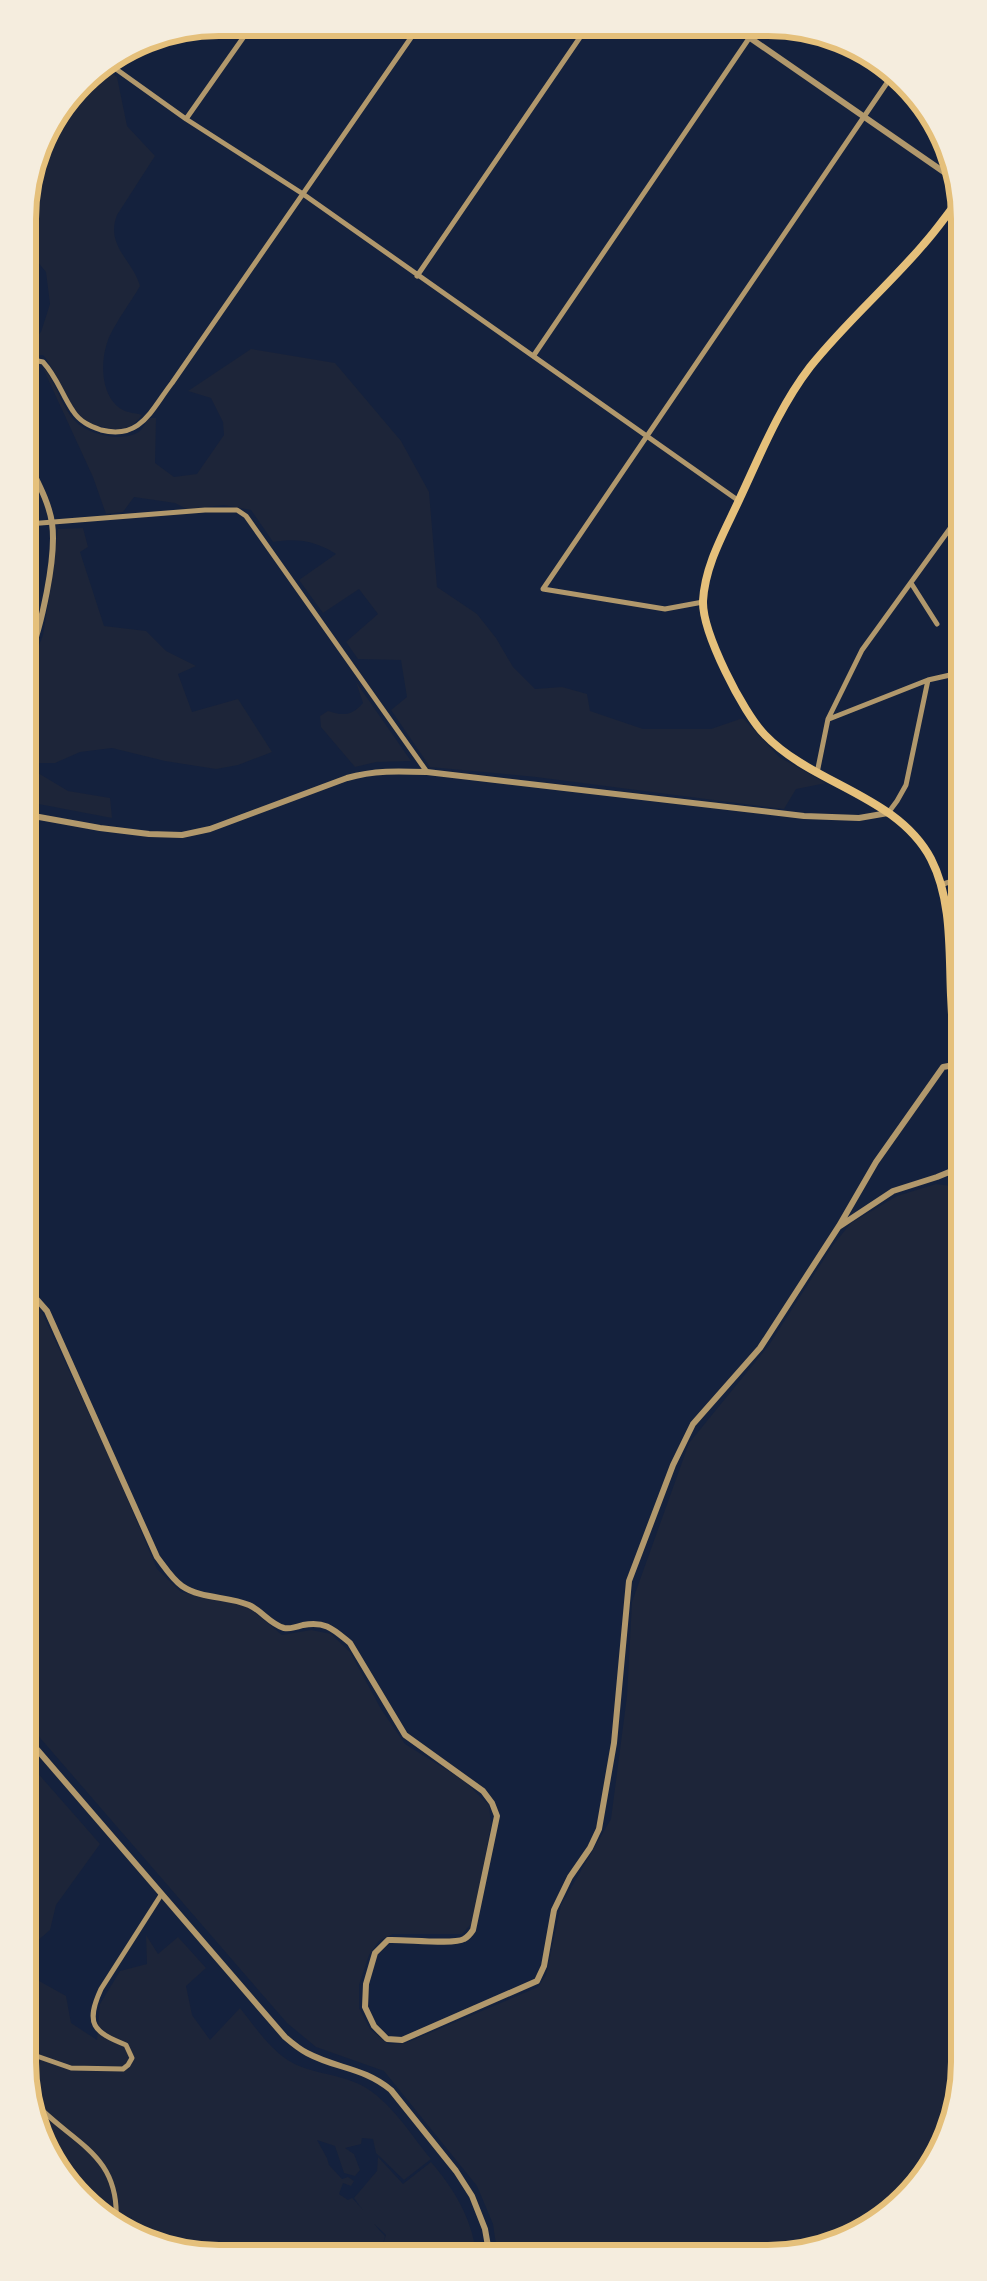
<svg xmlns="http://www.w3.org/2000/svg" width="987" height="2281" font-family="'Sofia Sans Condensed',sans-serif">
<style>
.green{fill:#1d2539}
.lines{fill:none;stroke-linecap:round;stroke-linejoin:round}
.minor{stroke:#b1986c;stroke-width:5}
.tertiary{stroke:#b1986c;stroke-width:6}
.primary{stroke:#e5c07b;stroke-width:8}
.rim{fill:none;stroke:#e5c07b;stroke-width:6}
</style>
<rect width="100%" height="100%" fill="#14213d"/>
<path class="green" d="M 105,68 L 117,77 L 127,126 L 155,156 L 117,215 C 105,246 133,260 140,286 C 131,302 112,327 107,343 C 100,364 101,398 123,410 C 128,413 136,413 142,415 C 135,425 125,432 112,429 C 104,427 93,425 86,421 C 69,411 57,371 43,355 L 28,355 L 28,344 L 41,332 L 50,304 L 46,272 L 32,255 L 28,240 L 28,206 L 47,135 L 93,75 Z
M 251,349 L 335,363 L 401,441 L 429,492 L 437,587 L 477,614 L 496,638 L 513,667 L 535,689 L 562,687 L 587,694 L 590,711 L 643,729 L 711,729 L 743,718 L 779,757 L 826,783 L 796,789 L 784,809 L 536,777 L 430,767 L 391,710 L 407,697 L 401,660 L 358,659 L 346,642 L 378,614 L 359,589 L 323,613 L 299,580 L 336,554 C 315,541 298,538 273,542 L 251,510 L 224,505 L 187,509 L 175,503 L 134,497 L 123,512 L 106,514 L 93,477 L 42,366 C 57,382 61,408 77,423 C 91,435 123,443 140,431 C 143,428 146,422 149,418 L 156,418 L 155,463 L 174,477 L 197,474 L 224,435 L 223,422 L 211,398 L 188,391 Z
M 83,528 L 88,547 L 80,552 L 104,626 L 146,631 L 166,651 L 196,666 L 178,674 L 192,712 L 238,699 L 272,752 L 238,765 L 216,769 L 165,761 L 112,748 L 80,752 L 55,763 L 28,763 L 28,674 L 43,635 L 52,579 L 58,529 Z
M 356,682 L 411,761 L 376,762 L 355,767 L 321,727 L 320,716 L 328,711 C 343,716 352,716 363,703 Z
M 28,767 L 68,791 L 110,798 L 112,818 L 28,802 Z
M 936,1184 L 959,1187 L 959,2074 L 949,2124 L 920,2179 L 874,2221 L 818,2247 L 768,2253 L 497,2252 L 493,2224 L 477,2186 L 384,2071 L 316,2047 L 287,2023 L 28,1724 L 28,1296 L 40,1308 L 112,1463 L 157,1569 L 181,1592 L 247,1606 L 282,1635 L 311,1630 L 331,1634 L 350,1652 L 381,1709 L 405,1744 L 463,1780 L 489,1805 L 491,1825 L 473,1922 L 462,1934 L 393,1934 L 379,1941 L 369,1955 L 359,1985 L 359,2008 L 370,2029 L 388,2044 L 406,2043 L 538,1987 L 546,1975 L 561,1905 L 611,1819 L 627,1696 L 632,1602 L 689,1443 L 769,1345 L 833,1245 L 851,1223 L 897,1196 Z
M 28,1762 L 100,1844 L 56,1905 L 50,1930 L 28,1949 Z
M 146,1935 L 158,1954 L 178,1937 L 206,1968 L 186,1986 L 192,2015 L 210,2040 L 240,2008 C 256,2028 274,2056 299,2066 C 319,2074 341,2075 361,2085 C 390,2100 410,2134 431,2159 L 404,2180 L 376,2153 L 373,2139 L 362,2138 L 361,2144 L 345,2148 L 354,2154 L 360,2170 L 355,2176 L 344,2173 L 335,2146 L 317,2140 L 327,2158 L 329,2165 L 342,2179 L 348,2177 L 354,2181 L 351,2186 L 343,2183 L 339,2194 L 348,2200 L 352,2198 C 364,2210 373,2224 385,2236 L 383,2244 L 386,2235 L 370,2220 L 354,2198 L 377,2171 L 378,2157 L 403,2184 L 431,2162 C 454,2189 471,2217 476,2252 L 182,2250 L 135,2234 L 132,2232 L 132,2217 L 119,2223 L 93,2206 L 53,2158 L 34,2112 L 28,2062 L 28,1960 L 32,1977 L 66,1996 L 71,2023 L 97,2040 L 100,2004 L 120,1971 L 147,1964 Z"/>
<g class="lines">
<path class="minor" d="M 250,28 L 186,119 L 303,194 L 739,501
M 114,62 L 116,69 L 186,119
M 417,276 L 585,30
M 534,355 L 754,31
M 28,359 L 43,362 C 57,377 62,395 73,411 C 80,422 90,426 101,430 C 141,440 151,410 172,383 L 417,29
M 28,524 L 205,510 L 237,510 L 246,516 L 427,772
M 911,583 L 937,624
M 703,602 L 665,609 L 543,589 L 893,74
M 829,719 L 928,680
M 817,773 L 828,719 L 862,650 L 959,516
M 888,813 L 897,801 L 906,785 L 928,680 L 959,673
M 940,885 L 959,879
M 950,961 L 959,962
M 951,995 L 959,996
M 28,2053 L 71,2068 L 123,2069 L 128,2065 L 132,2058 L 126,2045 C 93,2032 85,2024 101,1989 L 161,1895
M 33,2101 C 71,2143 120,2153 116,2221"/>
<path class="tertiary" d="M 740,31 L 954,179
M 28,660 C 41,628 57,557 52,523 C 49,502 37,481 28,462
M 28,815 L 100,828 L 149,834 L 182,835 L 210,829 L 347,778 C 374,770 399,771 427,772 L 804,816 L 859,818 L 888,813
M 840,1226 L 893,1191 L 937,1177 L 959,1168
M 28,1284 L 32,1294 L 47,1311 L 157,1557 C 164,1566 172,1579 182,1586 C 201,1599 228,1596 249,1605 C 261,1610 270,1624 284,1628 C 290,1629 297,1627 303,1625 C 326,1621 333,1629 350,1643 L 405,1735 L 483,1791 L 492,1803 L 497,1816 L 473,1930 C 471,1933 468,1937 464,1939 C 454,1945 404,1939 388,1940 L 375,1953 L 366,1984 L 365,2007 L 374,2026 L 387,2039 L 402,2040 L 537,1981 L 544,1966 L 554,1910 L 570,1877 L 590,1848 L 599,1829 L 614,1743 L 629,1581 L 673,1465 L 693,1424 L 760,1348 L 839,1226 L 876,1162 L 943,1067 L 954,1065
M 28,1739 L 285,2037 C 292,2043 299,2049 307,2053 C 337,2069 363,2067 391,2090 L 456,2171 L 472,2196 L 485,2229 L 489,2252"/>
<path class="primary" d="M 957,202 C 946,216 935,232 923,245 C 887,287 845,323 810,367 C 780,406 761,453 740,498 C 725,531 705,564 703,601 C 702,632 743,713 765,735 C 813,785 897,795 931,859 C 952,900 949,950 951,995 C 953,1035 955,1076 959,1116"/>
</g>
<path d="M0 0H987V2281H0ZM219 36H768A183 183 0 0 1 951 219V2062A183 183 0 0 1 768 2245H219A183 183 0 0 1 36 2062V219A183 183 0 0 1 219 36Z" fill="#f5edde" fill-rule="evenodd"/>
<path class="rim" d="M219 36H768A183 183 0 0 1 951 219V2062A183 183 0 0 1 768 2245H219A183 183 0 0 1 36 2062V219A183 183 0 0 1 219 36Z"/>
</svg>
